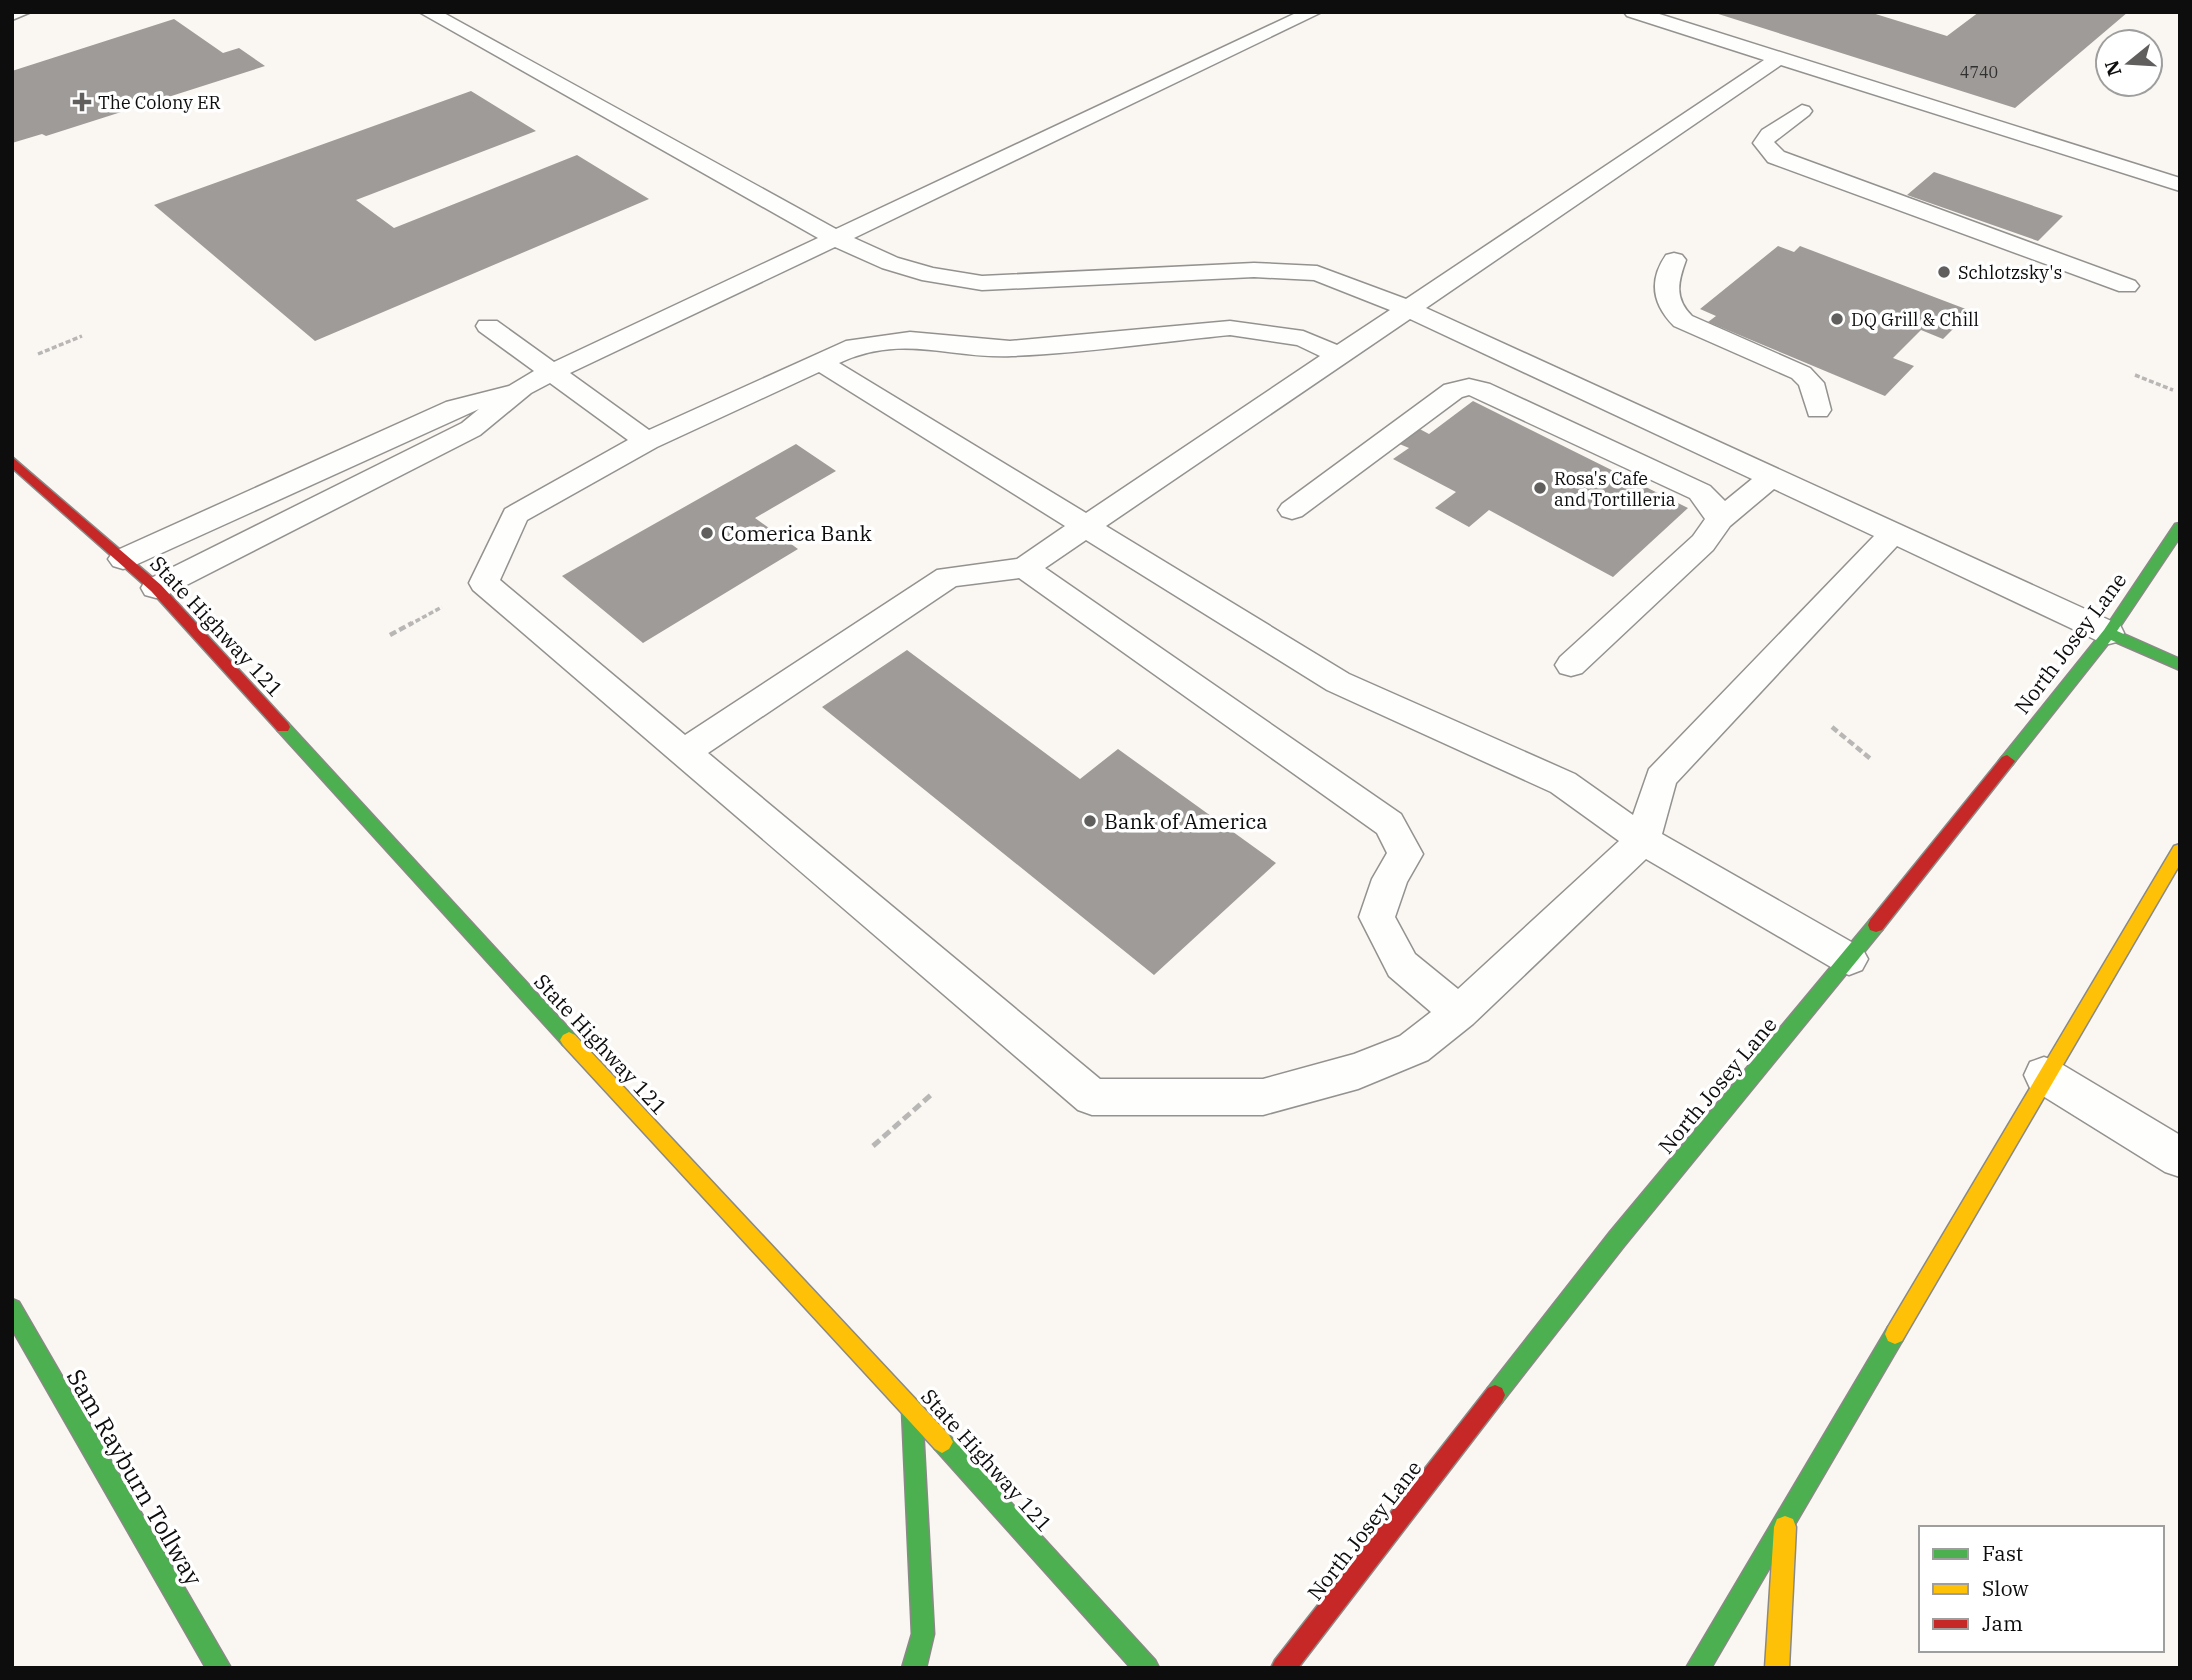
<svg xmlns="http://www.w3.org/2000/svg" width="2192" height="1680" font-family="'IBM Plex Serif',serif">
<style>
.building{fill:#9e9b98}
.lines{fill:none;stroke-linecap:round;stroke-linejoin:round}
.lane-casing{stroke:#949290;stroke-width:3}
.fast-casing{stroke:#8a8987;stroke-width:3}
.slow-casing{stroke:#8a8987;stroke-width:3}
.jam-casing{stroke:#8a8987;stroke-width:3}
.path-far2{stroke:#b8b7b6;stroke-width:3.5;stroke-dasharray:5 2.5;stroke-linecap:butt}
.path-far1{stroke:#b8b7b6;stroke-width:4.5;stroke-dasharray:7 3.5;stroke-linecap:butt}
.path{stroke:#b8b7b6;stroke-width:5;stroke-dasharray:9 4.5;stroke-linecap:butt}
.lane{fill:#fefefd;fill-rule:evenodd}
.fast{fill:#4caf50;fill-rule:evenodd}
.slow{fill:#ffc107;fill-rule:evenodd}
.jam{fill:#c62828;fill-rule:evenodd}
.poi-dot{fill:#605f5d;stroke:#fff;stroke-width:2.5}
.labels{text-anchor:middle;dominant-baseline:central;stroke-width:7;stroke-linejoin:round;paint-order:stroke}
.far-number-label{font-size:16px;fill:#313030}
.far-poi-label{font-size:18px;fill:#0d0d0d;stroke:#fff;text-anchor:start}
.poi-label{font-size:21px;fill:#0d0d0d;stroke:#fff;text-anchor:start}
.street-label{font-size:21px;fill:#0d0d0d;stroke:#fff}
.near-street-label{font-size:24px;fill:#0d0d0d;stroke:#fff}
</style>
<rect width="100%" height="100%" fill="#faf7f2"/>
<path class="building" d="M 1712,12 L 1869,12 L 1947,36 L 1979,12 L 2128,12 L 2015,108 Z
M 174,19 L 223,53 L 239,48 L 265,66 L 46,136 L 42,134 L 12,143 L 12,71 Z
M 471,91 L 536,131 L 356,200 L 394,228 L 577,155 L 649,199 L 315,341 L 154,205 Z
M 1934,172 L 2063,216 L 2038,241 L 1907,195 Z
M 1778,246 L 1794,252 L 1800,246 L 1971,311 L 1943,339 L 1921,330 L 1893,358 L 1914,366 L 1885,396 L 1708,322 L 1716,316 L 1700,309 Z
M 1473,401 L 1688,508 L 1613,577 L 1489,510 L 1469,527 L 1435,508 L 1456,492 L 1393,459 L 1409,448 L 1378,435 L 1401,419 L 1429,434 Z
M 796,444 L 836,471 L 755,518 L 798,549 L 643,643 L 562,576 Z
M 907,650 L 1080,779 L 1118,749 L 1276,863 L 1154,975 L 822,707 Z"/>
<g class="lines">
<defs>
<path id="lane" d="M 12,12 L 31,12 L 12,20 Z
M 419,12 L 442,12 L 836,229 L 1298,12 L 1322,12 L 854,238 L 898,258 L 933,268 L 982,276 L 1254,263 L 1317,266 L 1406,299 L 1764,60 L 1627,16 L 1624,12 L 1653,12 L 2180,178 L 2180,191 L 1781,65 L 1426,308 L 2120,625 L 2124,633 L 2120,641 L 2109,644 L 2098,641 L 1897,546 L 1676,783 L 1662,834 L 1862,948 L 1868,959 L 1862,970 L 1849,975 L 1836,970 L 1646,859 L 1473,1024 L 1428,1060 L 1358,1089 L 1263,1115 L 1092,1115 L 1078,1110 L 473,590 L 469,583 L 505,509 L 628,440 L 550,383 L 531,393 L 480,435 L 167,595 L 156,598 L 145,595 L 141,588 L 145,581 L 462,423 L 479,409 L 133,566 L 123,569 L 113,566 L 108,559 L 113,552 L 446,402 L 509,386 L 534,371 L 479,331 L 476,326 L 479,321 L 497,321 L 554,362 L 818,238 ZM 835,247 L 882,268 L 922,280 L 982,290 L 1254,277 L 1314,280 L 1390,310 L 1337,345 L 1303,331 L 1230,321 L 1010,341 L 910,332 L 846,341 L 649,430 L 570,373 ZM 1410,319 L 1752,479 L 1725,501 L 1710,486 L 1490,384 L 1469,379 L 1444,385 L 1282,504 L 1278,510 L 1282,516 L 1292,519 L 1302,516 L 1462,397 L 1469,395 L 1690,498 L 1705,519 L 1693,536 L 1560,657 L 1555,665 L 1560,673 L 1571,676 L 1582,673 L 1713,550 L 1730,526 L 1774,489 L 1874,536 L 1649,769 L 1633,815 L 1575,774 L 1349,674 L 1106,526 ZM 1230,335 L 1297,345 L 1320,356 L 1086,513 L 839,363 C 903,333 949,359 1012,356 C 1085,353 1158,342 1230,335 ZM 819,372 L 1065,526 L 1017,559 L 937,570 L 685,735 L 500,580 L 527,520 L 657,447 ZM 1086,540 L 1327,690 L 1551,792 L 1619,841 L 1458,989 L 1415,954 L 1395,917 L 1407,882 L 1423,854 L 1401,814 L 1045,568 ZM 1019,578 L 1377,833 L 1387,853 L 1372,879 L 1359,917 L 1389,976 L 1431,1012 L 1400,1036 L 1354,1054 L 1263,1079 L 1100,1079 L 708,753 L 956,586 Z
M 1802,105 L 1809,107 L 1812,111 L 1809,115 L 1774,142 L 1784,152 L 2135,281 L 2139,286 L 2135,291 L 2119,291 L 1768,162 L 1753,143 L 1762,130 Z
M 1674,253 L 1682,255 L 1686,260 C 1678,282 1674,298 1692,316 L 1810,368 L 1824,383 L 1831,410 L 1827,416 L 1809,416 L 1799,385 L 1792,378 L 1674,326 C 1653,305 1648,281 1666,255 Z
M 2044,1057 L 2058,1062 L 2180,1135 L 2180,1177 L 2165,1172 L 2030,1088 L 2024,1075 L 2030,1062 Z"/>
<path id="fast" d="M 2180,523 L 2180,537 L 2117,631 L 2180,659 L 2180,670 L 2111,640 L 2012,765 L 2002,765 L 1999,761 L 2002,757 L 2104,630 L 2175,524 Z
M 283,722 L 288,723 L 575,1035 L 578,1040 L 575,1045 L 569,1048 L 563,1045 L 278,731 L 276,727 L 278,723 Z
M 1876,918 L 1882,920 L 1884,925 L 1882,930 L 1624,1246 L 1502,1402 L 1495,1405 L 1488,1402 L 1485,1395 L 1488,1388 L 1610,1232 L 1870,920 Z
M 12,1299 L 19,1302 L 231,1668 L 206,1668 L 12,1329 Z
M 1895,1324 L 1902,1327 L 1905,1334 L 1902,1341 L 1711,1668 L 1686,1668 L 1888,1327 Z
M 912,1399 L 919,1402 L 922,1409 L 934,1634 L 926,1668 L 902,1668 L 912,1634 L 902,1409 L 905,1402 Z
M 942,1431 L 949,1435 L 1155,1660 L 1159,1668 L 1131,1668 L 935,1449 L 931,1442 L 935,1435 Z"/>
<path id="slow" d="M 2180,844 L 2180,864 L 1902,1341 L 1895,1344 L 1888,1341 L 1885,1334 L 1888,1327 L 2174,846 Z
M 569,1032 L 575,1035 L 949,1435 L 953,1442 L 949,1449 L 942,1453 L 935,1449 L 563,1045 L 560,1040 L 563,1035 Z
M 1785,1516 L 1793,1519 L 1796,1527 L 1789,1668 L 1765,1668 L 1774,1527 L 1777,1519 Z"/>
<path id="jam" d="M 12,457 L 161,585 L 288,723 L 290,727 L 288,731 L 278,731 L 151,591 L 12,468 Z
M 2007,755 L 2015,761 L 2012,765 L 1882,930 L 1876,932 L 1870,930 L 1868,925 L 1870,920 L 2002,757 Z
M 1495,1385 L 1502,1388 L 1505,1395 L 1502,1402 L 1298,1668 L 1271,1668 L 1275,1660 L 1488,1388 Z"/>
</defs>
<use href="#lane" class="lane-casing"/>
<use href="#fast" class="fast-casing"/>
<use href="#slow" class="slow-casing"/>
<use href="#jam" class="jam-casing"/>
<path class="path-far2" d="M 38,354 L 82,336
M 2135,375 L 2173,390
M 409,625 L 442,607"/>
<path class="path-far1" d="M 390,635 L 412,623
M 1832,727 L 1872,760"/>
<path class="path" d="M 873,1146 L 932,1094"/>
<use href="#lane" class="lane"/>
<use href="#fast" class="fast"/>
<use href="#slow" class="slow"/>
<use href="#jam" class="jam"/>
</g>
<g class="poi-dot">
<path d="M78.5 91.5h7v7h7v7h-7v7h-7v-7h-7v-7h7z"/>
<circle cx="1944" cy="272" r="7"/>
<circle cx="1837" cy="319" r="7"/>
<circle cx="1540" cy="488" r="7"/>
<circle cx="707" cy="533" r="7"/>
<circle cx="1090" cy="821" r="7"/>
</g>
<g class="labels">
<g class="far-number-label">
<text x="1979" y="72">4740</text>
</g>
<g class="far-poi-label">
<text x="98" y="102">The Colony ER</text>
<text x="1958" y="272">Schlotzsky's</text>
<text x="1851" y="319">DQ Grill &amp; Chill</text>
<text x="1554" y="478">Rosa's Cafe<tspan x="1554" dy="21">and Tortilleria</tspan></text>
</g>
<g class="poi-label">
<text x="721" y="533">Comerica Bank</text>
<text x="1104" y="821">Bank of America</text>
</g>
<g class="street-label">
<text transform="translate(217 626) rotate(47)">State Highway 121</text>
<text transform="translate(2070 643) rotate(-53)">North Josey Lane</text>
<text transform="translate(601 1044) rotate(47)">State Highway 121</text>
<text transform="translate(1717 1085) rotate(-50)">North Josey Lane</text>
<text transform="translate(987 1460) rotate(48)">State Highway 121</text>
<text transform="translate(1364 1530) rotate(-52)">North Josey Lane</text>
</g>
<g class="near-street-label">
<text transform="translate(135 1477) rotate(60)">Sam Rayburn Tollway</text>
</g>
</g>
<rect width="2192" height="1680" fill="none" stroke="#0d0d0d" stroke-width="28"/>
<rect x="1919" y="1526" width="245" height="126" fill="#ffffff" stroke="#9e9e9e" stroke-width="2"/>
<rect x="1933" y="1549" width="35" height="10" fill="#4caf50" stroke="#9e9e9e" stroke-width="2"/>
<text x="1982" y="1561" font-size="21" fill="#0d0d0d">Fast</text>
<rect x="1933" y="1584" width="35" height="10" fill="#ffc107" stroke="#9e9e9e" stroke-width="2"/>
<text x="1982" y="1596" font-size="21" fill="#0d0d0d">Slow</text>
<rect x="1933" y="1619" width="35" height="10" fill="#c62828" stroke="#9e9e9e" stroke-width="2"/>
<text x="1982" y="1631" font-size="21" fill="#0d0d0d">Jam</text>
<g transform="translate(2129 63) rotate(252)"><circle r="33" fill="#ffffff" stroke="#9e9e9e" stroke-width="2"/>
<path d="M0-5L12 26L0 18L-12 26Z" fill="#605f5d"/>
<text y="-10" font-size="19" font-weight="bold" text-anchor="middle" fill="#0d0d0d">N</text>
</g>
</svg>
